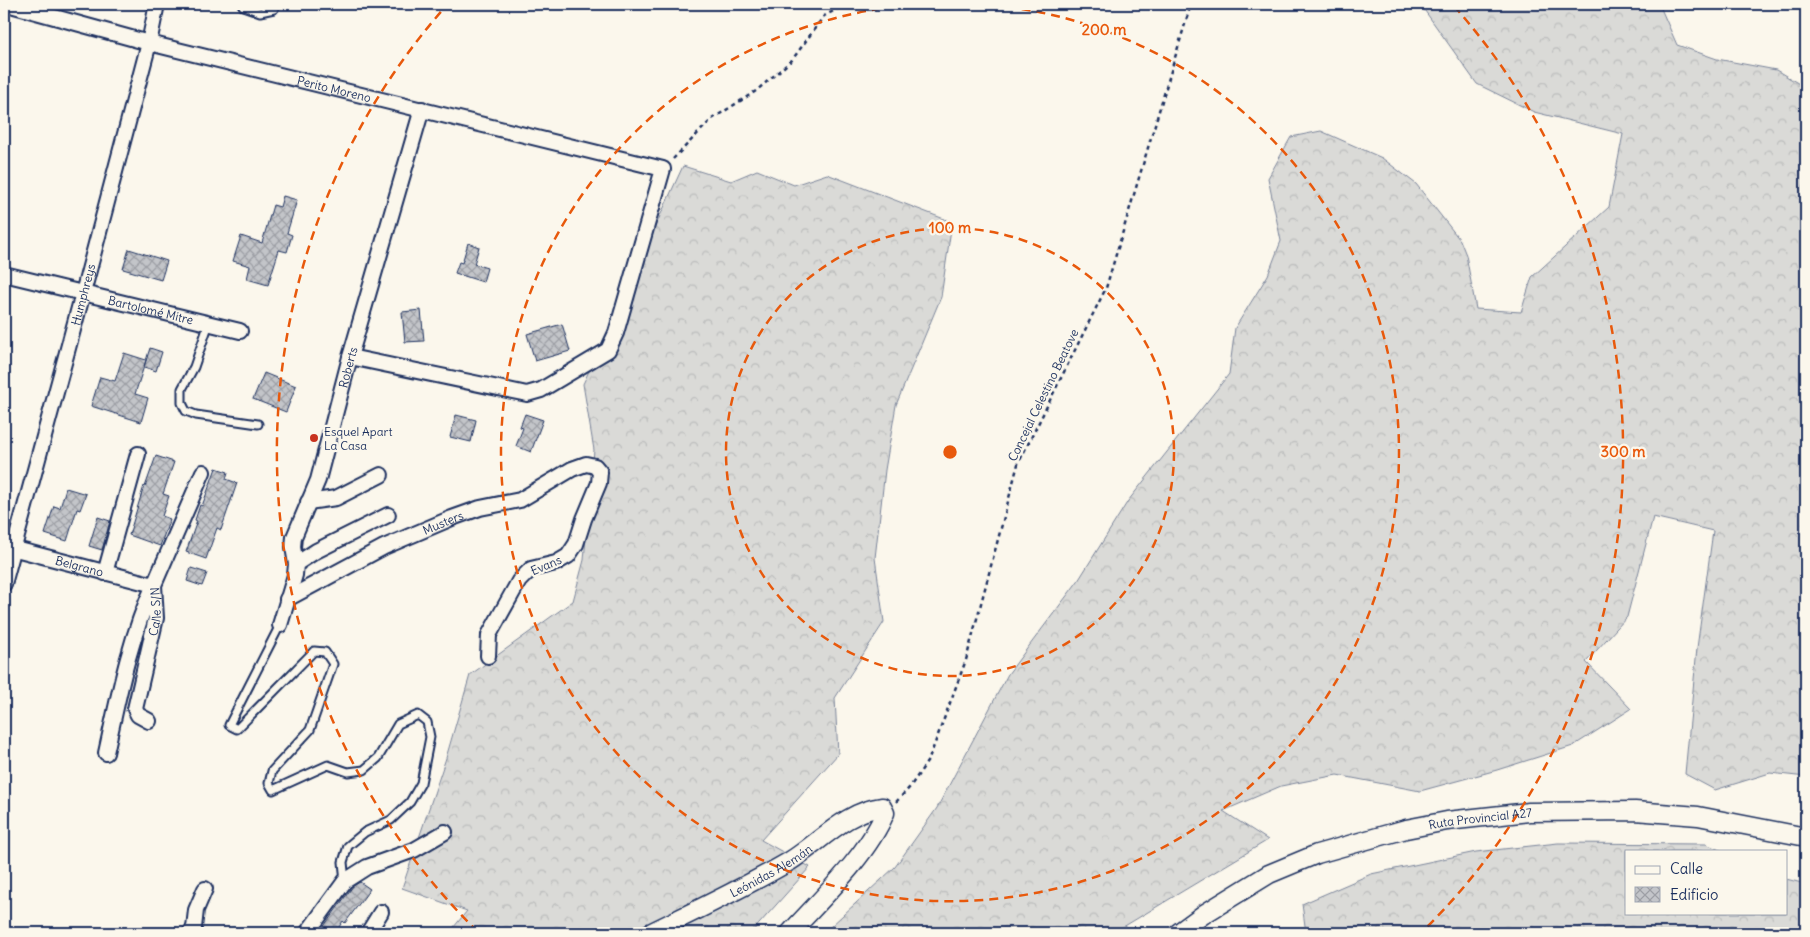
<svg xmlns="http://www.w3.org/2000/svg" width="1810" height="937" font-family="Delius,sans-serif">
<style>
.forest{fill:url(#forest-crowns);stroke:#7a849a}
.building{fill:url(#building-cross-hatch);stroke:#1b2f5e}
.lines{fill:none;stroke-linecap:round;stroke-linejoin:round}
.service-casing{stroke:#1b2f5e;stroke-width:11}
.minor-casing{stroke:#1b2f5e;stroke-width:18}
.tertiary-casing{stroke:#1b2f5e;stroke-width:21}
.path{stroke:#1b2f5e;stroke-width:2.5;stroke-dasharray:4 4;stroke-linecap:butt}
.service{stroke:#fbf7ec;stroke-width:7}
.minor{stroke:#fbf7ec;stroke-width:14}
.tertiary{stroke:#fbf7ec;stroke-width:18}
.ring{fill:none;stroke:#e8590c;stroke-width:2.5;stroke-dasharray:9 6}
.poi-dot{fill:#c8321e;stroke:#fbf7ec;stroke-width:2}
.labels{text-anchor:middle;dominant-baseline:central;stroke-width:4.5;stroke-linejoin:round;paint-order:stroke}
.street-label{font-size:12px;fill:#1b2f5e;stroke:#fbf7ec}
.poi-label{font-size:12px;fill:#1b2f5e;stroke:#fbf7ec;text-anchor:start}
.centre{fill:#e8590c;stroke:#fbf7ec;stroke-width:2.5}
.ring-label{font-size:15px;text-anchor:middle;font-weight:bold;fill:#e8590c;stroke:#fbf7ec;stroke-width:4.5;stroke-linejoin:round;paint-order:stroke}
</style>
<defs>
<pattern id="forest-crowns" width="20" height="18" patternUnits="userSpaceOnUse" patternTransform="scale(1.25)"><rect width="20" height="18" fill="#dadad7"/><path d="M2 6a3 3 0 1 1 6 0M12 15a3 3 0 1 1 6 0" fill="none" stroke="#babbbb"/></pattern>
<pattern id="building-cross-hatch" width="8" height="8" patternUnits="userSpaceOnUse" patternTransform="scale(1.25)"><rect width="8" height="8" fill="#c3c5c9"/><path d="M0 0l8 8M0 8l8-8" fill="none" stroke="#9ea0a6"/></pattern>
</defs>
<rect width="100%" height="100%" fill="#fbf7ec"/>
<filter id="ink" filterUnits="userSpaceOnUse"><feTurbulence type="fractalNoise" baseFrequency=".02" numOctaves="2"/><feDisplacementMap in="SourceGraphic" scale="10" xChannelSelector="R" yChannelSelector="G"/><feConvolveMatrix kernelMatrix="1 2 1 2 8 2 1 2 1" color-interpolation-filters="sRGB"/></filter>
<g filter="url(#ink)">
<path class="forest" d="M 1420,4 L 1659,4 L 1677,45 L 1717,59 L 1776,70 L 1806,88 L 1806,777 L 1770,773 L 1715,790 L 1685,774 L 1697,648 L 1713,531 L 1653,517 L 1627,617 L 1586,662 L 1631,709 L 1573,746 L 1497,770 L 1420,791 L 1337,775 L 1281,786 L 1223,811 L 1268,840 L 1113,933 L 827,933 L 830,927 L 895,867 L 937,808 L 1008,674 L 1078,581 L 1128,501 L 1229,374 L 1235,328 L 1268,275 L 1281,241 L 1268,178 L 1291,137 L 1321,131 L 1382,158 L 1416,184 L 1460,240 L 1466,255 L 1476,309 L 1521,312 L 1532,277 L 1609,207 L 1623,134 L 1534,112 L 1477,84 Z
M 683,166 L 731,181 L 757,170 L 794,185 L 827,174 L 952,222 L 941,297 L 896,405 L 885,470 L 875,558 L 884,622 L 835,698 L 838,754 L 761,840 L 810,867 L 751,933 L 449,933 L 467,911 L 402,888 L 446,758 L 470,675 L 573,601 L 584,560 L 594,450 L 583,384 Z
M 1558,843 L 1706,844 L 1722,851 L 1626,851 L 1626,913 L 1786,913 L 1786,879 L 1806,884 L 1806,933 L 1306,933 L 1302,904 L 1371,874 L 1476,852 Z"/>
<path class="building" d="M 283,196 L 297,200 L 287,233 L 292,235 L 287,252 L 279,250 L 268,285 L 247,279 L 250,266 L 233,261 L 241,236 L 262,243 L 273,205 L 280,207 Z
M 468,243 L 479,247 L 474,264 L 487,268 L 483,282 L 455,273 L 459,262 L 462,263 Z
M 129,249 L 167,261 L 161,280 L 123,269 Z
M 421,310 L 424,341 L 405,342 L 402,312 Z
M 562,324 L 570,351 L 535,361 L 527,334 Z
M 150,348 L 162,352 L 156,371 L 144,367 Z
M 124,353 L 146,360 L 135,394 L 148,398 L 141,422 L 91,406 L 100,377 L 115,381 Z
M 264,373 L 296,386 L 286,412 L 253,399 Z
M 525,414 L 543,420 L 531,452 L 516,446 L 523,428 L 520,427 Z
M 456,415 L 476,420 L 471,442 L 450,437 Z
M 156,456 L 174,462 L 163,494 L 169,496 L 162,516 L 170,519 L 160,546 L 129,535 L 144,486 L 145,487 Z
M 216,468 L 228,472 L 226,479 L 237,483 L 221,530 L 217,528 L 206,559 L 186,552 L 197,521 L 195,520 L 200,505 L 202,506 Z
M 66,488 L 86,494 L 80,510 L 77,509 L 67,541 L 45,534 L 54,506 L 60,508 Z
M 98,517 L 110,521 L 102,550 L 89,546 Z
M 191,568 L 207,573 L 202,586 L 187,581 Z
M 360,882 L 370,889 L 345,923 L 343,921 L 335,933 L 319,933 L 353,886 Z"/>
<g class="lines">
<defs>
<path id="service" d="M 242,4 L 243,6 L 260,12 L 274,9 L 276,4
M 209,323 L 194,367 L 182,389 L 182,403 L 186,411 L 196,415 L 258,424
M 280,625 L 229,725 L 237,729 L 314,651 L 325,652 L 333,664 L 310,730 L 272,771 L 269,783 L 273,790 L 328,765 L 348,772 L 364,770 L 378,758 L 398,724 L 418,715 L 427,722 L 430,737 L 421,783 L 410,802 L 391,820 L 365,832 L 348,846 L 343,862 L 345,881"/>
<g id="minor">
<path id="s1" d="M 7,4 L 149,43 L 663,169 L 616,333 L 608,350 L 541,390 L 527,394 L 350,357"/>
<path id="s2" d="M 4,274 L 240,331"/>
<path d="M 308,502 L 336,498 L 381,475"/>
<path id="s3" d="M 4,546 L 154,585 C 130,636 118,698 106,753"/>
<path d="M 296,564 L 316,551 L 388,515"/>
<path d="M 105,573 L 138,454"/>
<path id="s4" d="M 4,584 L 83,293 L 149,43 L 157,4"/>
<path id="s5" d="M 287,599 L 384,547 L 452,518 L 480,508 L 520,500 L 572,469 L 586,464 L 595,466 L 600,472 L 599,483 L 584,519 L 576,544 L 568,556 L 556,563 L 531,569 L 519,581 L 489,635 L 488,656"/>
<path id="s6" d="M 280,625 L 295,575 L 296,564 L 293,547 L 294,537 L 318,480 L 350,357 L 422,109"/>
<path id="s7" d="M 149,721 L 138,715 L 135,709 L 156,618 L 154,585 L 203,472"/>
<path d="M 190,933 L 194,928 L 196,910 L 205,889"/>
<path d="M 307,933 L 345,881 L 367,867 L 414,850 L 445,832"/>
<path d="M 368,933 L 381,912"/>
</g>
<g id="tertiary">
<path id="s8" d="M 650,933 C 697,910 744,888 790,861 C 819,843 846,811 882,807 L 885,813 C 867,856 821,899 790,933"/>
<path id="s9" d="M 1178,933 L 1204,914 L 1269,874 L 1317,854 L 1406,829 L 1447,821 L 1529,812 L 1635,811 L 1698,816 L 1806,837"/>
</g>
</defs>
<use href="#service" class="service-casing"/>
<use href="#minor" class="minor-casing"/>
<use href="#tertiary" class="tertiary-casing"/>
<path class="path" d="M 673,159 L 712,119 L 756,91 L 792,60 L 824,16 L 847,4
M 896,802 L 910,787 L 929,759 L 966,660 L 1018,464 L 1106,288 L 1191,4"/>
<use href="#service" class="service"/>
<use href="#minor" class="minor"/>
<use href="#tertiary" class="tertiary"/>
</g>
</g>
<g class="ring">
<circle cx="950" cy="452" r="224"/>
<path d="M977 4A449 449 0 1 1 923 4"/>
<path d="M478 932A673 673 0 0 1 446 6M1454 6A673 673 0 0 1 1422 932"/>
</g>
<circle class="poi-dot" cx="314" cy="438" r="5"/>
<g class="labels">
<g class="street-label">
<text stroke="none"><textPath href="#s1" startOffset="338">Perito Moreno</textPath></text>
<text stroke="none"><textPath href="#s4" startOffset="300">Humphreys</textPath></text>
<text stroke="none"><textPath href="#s2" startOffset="151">Bartolomé Mitre</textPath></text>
<text stroke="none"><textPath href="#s6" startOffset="269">Roberts</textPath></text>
<text transform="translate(1043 395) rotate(-64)">Concejal Celestino Beatove</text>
<text stroke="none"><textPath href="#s5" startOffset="174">Musters</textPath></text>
<text transform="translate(546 565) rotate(-23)">Evans</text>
<text stroke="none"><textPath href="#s3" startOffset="78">Belgrano</textPath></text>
<text stroke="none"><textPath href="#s7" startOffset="119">Calle S/N</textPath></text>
<text stroke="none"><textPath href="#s9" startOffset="328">Ruta Provincial A27</textPath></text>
<text stroke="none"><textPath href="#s8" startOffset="136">Leónidas Alemán</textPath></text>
</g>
<g class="poi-label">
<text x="324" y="431">Esquel Apart<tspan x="324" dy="14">La Casa</tspan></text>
</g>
</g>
<circle cx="950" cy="452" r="8" class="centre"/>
<g class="ring-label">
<text x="1104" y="35">200 m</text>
<text x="950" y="233">100 m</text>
<text x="1623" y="457">300 m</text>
</g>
<rect width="1810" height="937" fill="none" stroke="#fbf7ec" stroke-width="20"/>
<rect x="10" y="10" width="1790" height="917" fill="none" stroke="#1b2f5e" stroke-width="2" filter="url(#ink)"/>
<rect x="1625" y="850" width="162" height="65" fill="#fbf7ec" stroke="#a1a7b3"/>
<rect x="1635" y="866" width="25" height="8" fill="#fbf7ec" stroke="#a1a7b3"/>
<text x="1670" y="874" font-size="15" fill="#1b2f5e">Calle</text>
<rect x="1635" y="887" width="25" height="15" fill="url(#building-cross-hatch)" stroke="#a1a7b3"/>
<text x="1670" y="900" font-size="15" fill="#1b2f5e">Edificio</text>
</svg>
